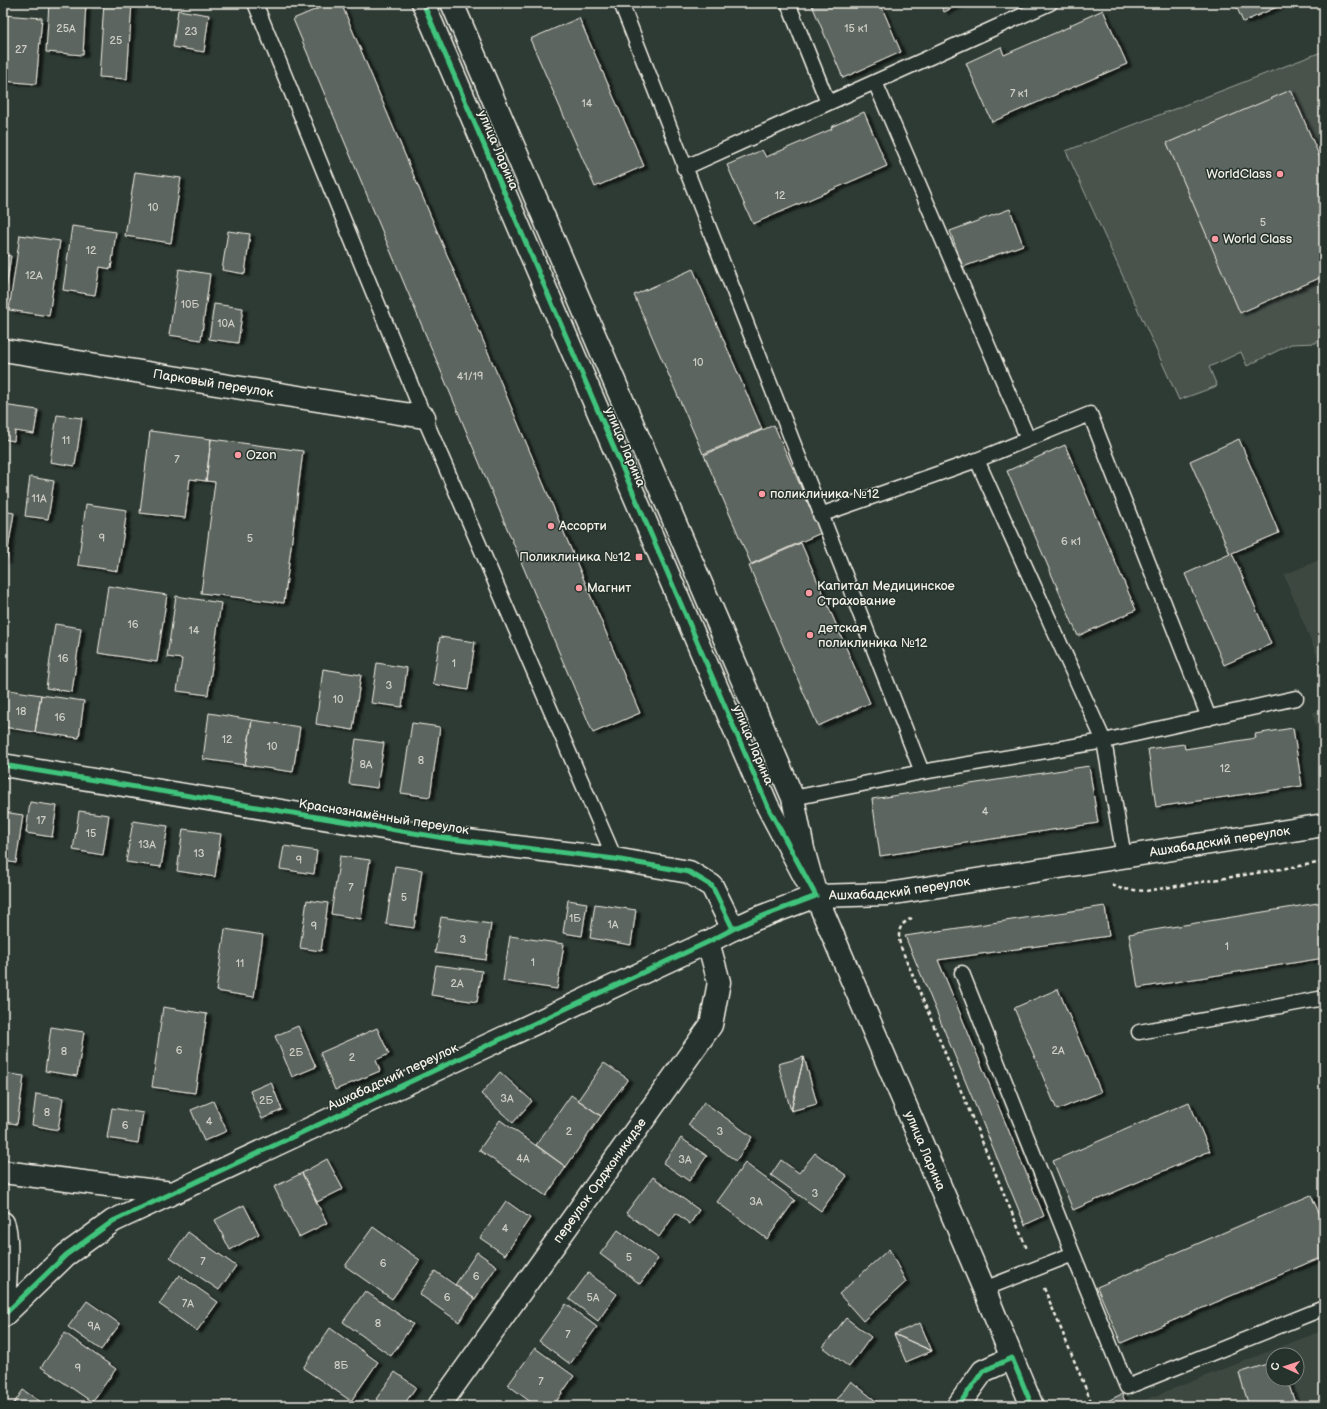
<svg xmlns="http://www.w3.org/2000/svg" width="1327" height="1409" font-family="'Balsamiq Sans',sans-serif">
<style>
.built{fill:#3c4841;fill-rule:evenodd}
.green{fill:#48524c;stroke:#9ea29a}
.building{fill:#5c655e;stroke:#f4f1e8;filter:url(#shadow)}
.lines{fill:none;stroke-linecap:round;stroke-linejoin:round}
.service-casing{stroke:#f4f1e8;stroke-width:17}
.minor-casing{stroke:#f4f1e8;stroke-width:25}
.tertiary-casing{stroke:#f4f1e8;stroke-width:25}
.secondary-casing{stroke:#f4f1e8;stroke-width:25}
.primary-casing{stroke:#f4f1e8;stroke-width:25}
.path{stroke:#f4f1e8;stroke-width:2.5;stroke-dasharray:4 3;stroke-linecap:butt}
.service{stroke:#26332d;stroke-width:14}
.minor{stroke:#26332d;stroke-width:22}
.tertiary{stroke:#26332d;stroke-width:22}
.secondary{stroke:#26332d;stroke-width:22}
.primary{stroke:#26332d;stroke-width:22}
.cycleway-casing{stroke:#26332d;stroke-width:8}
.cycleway{stroke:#40c37c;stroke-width:5}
.poi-dot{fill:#ff9aa2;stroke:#26332d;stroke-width:1.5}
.labels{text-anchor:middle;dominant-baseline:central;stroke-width:3;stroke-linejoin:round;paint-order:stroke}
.number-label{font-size:11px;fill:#cecec6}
.street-label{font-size:13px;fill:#f4f1e8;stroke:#26332d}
.poi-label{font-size:13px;fill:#f4f1e8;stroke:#26332d;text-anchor:start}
</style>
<defs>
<filter id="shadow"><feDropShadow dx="4.5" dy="2.5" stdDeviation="1" flood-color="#0009"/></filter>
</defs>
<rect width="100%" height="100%" fill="#2e3b34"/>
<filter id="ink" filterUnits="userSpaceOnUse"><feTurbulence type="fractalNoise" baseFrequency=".025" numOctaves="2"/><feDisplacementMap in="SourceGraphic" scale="8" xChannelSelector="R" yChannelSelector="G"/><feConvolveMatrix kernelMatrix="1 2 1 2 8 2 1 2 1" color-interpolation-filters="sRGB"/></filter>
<g filter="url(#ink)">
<path class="built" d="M 1324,558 L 1324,673 L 1284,575 Z
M 1324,707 L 1324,763 L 1313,713 Z
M 1324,1330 L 1324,1406 L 1129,1406 ZM 1273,1355 L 1297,1355 L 1297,1379 L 1273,1379 Z"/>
<path class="green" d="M 1324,51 L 1324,328 L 1316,343 L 1291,344 L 1247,366 L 1241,352 L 1209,367 L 1217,386 L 1179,400 L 1066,151 Z"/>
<path class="building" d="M 49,3 L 86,3 L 83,55 L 46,52 Z
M 104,3 L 132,3 L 127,79 L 99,77 Z
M 331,3 L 341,3 L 640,713 L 593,733 L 293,19 Z
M 811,3 L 880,3 L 901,52 L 843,78 Z
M 940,3 L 963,3 L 944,12 Z
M 1235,3 L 1286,3 L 1243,22 Z
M 178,10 L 209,15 L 204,52 L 173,47 Z
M 1103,10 L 1127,64 L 992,122 L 966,63 L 1001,47 L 1004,55 L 1071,26 L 1070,25 Z
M 3,15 L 42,18 L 36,84 L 3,81 Z
M 579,18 L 644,166 L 595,187 L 530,39 Z
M 1291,90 L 1324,167 L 1324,276 L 1240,313 L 1167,143 Z
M 864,112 L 887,166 L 753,224 L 727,165 L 762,150 L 766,157 L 832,129 L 831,127 Z
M 135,172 L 181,178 L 171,243 L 125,236 Z
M 1010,209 L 1023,245 L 963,267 L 950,231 Z
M 72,226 L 116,232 L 111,269 L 100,267 L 95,295 L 63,290 Z
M 228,231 L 250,234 L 245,274 L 222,270 Z
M 20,235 L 60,241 L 49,316 L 9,310 Z
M 3,255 L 11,256 L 5,296 L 3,296 Z
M 179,269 L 210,274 L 201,340 L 169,335 Z
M 693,269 L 762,429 L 703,454 L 634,295 Z
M 214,304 L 243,308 L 238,343 L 209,339 Z
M 3,405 L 38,410 L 34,434 L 15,431 L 14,441 L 3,439 Z
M 57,415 L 82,418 L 75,466 L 50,462 Z
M 774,425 L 821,533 L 751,564 L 704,455 Z
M 150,431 L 211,439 L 206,481 L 190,479 L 185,518 L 140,513 Z
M 211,439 L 303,451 L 284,603 L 201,593 L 215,482 L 206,481 Z
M 1239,439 L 1279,533 L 1232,553 L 1271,644 L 1224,665 L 1185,574 L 1230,554 L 1190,461 Z
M 1065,445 L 1136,610 L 1078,636 L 1007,471 Z
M 30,477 L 54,481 L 48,519 L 25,516 Z
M 86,504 L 127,510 L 118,571 L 78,565 Z
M 3,511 L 14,513 L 6,562 L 3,561 Z
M 801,543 L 870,703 L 818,726 L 749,566 Z
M 108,586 L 167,595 L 157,662 L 98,653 Z
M 176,596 L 221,603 L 208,695 L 177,691 L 182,659 L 167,657 Z
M 55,624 L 81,628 L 72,692 L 46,688 Z
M 440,637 L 475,642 L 468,690 L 433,684 Z
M 377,663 L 407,668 L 402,707 L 371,703 Z
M 323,669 L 361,675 L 353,730 L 316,724 Z
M 3,689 L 41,695 L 35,732 L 3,727 Z
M 41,695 L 84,701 L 79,738 L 35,732 Z
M 209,713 L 252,720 L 245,765 L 203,759 Z
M 252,720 L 300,727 L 293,772 L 245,765 Z
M 412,723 L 440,727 L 430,797 L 401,793 Z
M 1293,728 L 1302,786 L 1156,807 L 1148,749 L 1184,744 L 1185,749 L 1256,738 L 1255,734 Z
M 356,739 L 384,743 L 377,788 L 349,784 Z
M 1089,766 L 1098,823 L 880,856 L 872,799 Z
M 30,802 L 57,806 L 52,837 L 26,833 Z
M 79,811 L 109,815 L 103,855 L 73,850 Z
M 3,812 L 23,815 L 16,863 L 3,861 Z
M 133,821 L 168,826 L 161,867 L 126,862 Z
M 183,829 L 221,834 L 215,877 L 177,871 Z
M 284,846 L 317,851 L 314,874 L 280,869 Z
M 340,856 L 370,860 L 361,919 L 331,914 Z
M 395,866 L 422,870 L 414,928 L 386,924 Z
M 307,900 L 328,903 L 321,951 L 300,948 Z
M 568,900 L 587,903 L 582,936 L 563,933 Z
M 1324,902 L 1324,958 L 1138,988 L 1129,934 Z
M 595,904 L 636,910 L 631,945 L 590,938 Z
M 1105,906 L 1109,936 L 938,960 L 1044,1216 L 1025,1225 L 905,936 Z
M 441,917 L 491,924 L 486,960 L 435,953 Z
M 225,929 L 263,935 L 254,997 L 216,991 Z
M 510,936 L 564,944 L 557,989 L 503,981 Z
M 436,965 L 482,971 L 477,1002 L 431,995 Z
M 1058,989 L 1101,1092 L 1057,1110 L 1014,1008 Z
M 163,1007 L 207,1014 L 195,1093 L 152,1087 Z
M 298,1026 L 316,1067 L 292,1077 L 275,1036 Z
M 51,1027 L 84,1032 L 77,1076 L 45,1071 Z
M 377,1028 L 389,1054 L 376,1060 L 380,1071 L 335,1090 L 320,1053 Z
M 804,1057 L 791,1111 L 778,1064 Z
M 804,1057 L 817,1104 L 791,1111 Z
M 604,1063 L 628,1079 L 601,1116 L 578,1100 Z
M 500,1072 L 532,1101 L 513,1123 L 481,1094 Z
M 3,1073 L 24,1076 L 17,1124 L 3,1122 Z
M 271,1082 L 282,1110 L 262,1119 L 250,1091 Z
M 36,1094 L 63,1098 L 58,1130 L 32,1125 Z
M 571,1095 L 601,1116 L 566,1167 L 536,1145 Z
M 213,1101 L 227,1131 L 204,1141 L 191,1110 Z
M 704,1102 L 752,1137 L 736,1161 L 688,1125 Z
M 1189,1102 L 1210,1151 L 1073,1210 L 1053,1161 Z
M 112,1108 L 143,1113 L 138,1143 L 107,1138 Z
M 500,1120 L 566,1167 L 546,1196 L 479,1150 Z
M 681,1138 L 707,1156 L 689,1181 L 663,1163 Z
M 815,1153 L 847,1176 L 821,1211 L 771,1175 L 781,1160 L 799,1173 Z
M 327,1159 L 343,1189 L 317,1202 L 302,1173 Z
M 745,1163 L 795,1200 L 767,1239 L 717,1202 Z
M 302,1173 L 327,1223 L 299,1237 L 274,1187 Z
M 653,1177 L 699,1210 L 690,1224 L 676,1213 L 659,1237 L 626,1213 Z
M 1311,1195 L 1324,1224 L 1324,1256 L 1121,1343 L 1097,1287 Z
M 506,1201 L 530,1218 L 505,1255 L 480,1238 Z
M 244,1205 L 259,1234 L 230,1250 L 215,1220 Z
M 373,1227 L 420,1260 L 392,1299 L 345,1266 Z
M 618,1230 L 658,1259 L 640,1284 L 600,1254 Z
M 188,1232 L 236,1266 L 219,1290 L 170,1257 Z
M 889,1249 L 906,1282 L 863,1321 L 839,1294 Z
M 477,1252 L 497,1266 L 475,1299 L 455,1285 Z
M 435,1271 L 475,1299 L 459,1322 L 419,1294 Z
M 588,1273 L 617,1294 L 598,1321 L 569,1299 Z
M 179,1275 L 218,1302 L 197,1331 L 159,1304 Z
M 365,1291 L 413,1324 L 391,1356 L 343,1322 Z
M 87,1301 L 120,1324 L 101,1350 L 68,1327 Z
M 566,1304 L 597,1327 L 570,1364 L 539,1341 Z
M 846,1318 L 871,1337 L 849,1367 L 823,1347 Z
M 920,1323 L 932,1351 L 894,1334 Z
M 330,1328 L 378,1362 L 351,1401 L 303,1368 Z
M 65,1333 L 116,1369 L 92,1402 L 41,1367 Z
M 894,1334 L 932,1351 L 906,1362 Z
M 535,1348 L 574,1376 L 553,1406 L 536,1406 L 508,1385 Z
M 1273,1362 L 1273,1379 L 1287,1379 L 1296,1406 L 1249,1406 L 1239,1373 Z
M 395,1372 L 416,1387 L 403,1406 L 386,1406 L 376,1399 Z
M 851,1381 L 882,1406 L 832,1406 Z
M 23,1390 L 47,1406 L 12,1406 Z
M 1122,1394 L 1127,1406 L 1100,1406 L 1099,1405 Z
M 330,1400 L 338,1406 L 326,1406 Z
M 498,1401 L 505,1406 L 494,1406 Z"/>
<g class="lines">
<defs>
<path id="service" d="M 255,3 L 424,417 L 615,859
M 621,3 C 719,260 820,516 922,772
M 788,3 L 828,103
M 875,82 L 1028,439
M 684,168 L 1050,3
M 977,460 L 1104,741 L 1124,857
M 820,515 L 977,460 L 1090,414 L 1209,718
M 793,798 L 922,772 L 1104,741 L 1296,698
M 962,973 L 1073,1254
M 1139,1032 L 1324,998
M 984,1289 L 1073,1254 L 1127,1387 L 1324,1308"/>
<g id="minor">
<path d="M 423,3 L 768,807 L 807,881"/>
<path id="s1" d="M 3,350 L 424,417"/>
<path d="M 3,765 L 444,838 L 615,859 L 689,872 L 712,886 L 733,929"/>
<path id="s2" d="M 439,1406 L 711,1025 L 719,982 L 708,942"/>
</g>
<path id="tertiary" d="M 3,1172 L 172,1193
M 3,1223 C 10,1236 4,1297 3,1316
M 3,1316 L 66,1255 L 113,1221 L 708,942 L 733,929 L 755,919 L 816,896"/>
<g id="secondary">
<path id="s3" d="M 452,3 L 793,798 L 803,849 L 816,896 L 984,1289 L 1012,1358"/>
<path id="s4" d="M 816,896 L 888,894 L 1324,825"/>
</g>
<path id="primary" d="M 958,1406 L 983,1371 L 1012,1358 L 1032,1406"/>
</defs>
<use href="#service" class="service-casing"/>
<use href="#minor" class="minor-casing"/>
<use href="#tertiary" class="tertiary-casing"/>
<use href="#secondary" class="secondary-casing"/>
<use href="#primary" class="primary-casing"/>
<path class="path" d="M 1112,885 L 1122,889 L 1146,891 L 1324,862
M 912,918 C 898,925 898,931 900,945 L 1027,1249
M 1044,1288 L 1093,1406"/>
<use href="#service" class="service"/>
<use href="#minor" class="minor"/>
<use href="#tertiary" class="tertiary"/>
<use href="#secondary" class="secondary"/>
<use href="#primary" class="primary"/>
<defs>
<path id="cycleway" d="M 3,765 L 444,838 L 615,859 L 689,872 L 712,886 L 733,929
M 3,1316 L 66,1255 L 113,1221 L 708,942 L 733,929 L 755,919 L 816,896 L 768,807 L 423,3
M 958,1406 L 983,1371 L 1012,1358 L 1032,1406"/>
</defs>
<use href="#cycleway" class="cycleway-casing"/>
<use href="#cycleway" class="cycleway"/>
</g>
</g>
<g class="poi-dot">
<circle cx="1280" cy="174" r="4"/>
<circle cx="1215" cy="239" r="4"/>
<circle cx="238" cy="455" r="4"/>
<circle cx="762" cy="494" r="4"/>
<circle cx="551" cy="526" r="4"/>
<rect x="635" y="553" width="8" height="8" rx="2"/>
<circle cx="579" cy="588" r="4"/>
<circle cx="809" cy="593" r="4"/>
<circle cx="810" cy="635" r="4"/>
</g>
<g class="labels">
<g class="number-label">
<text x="66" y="28">25А</text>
<text x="856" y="28">15 к1</text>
<text x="191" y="31">23</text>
<text x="116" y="40">25</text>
<text x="21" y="49">27</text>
<text x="1019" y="93">7 к1</text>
<text x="587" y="103">14</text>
<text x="780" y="195">12</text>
<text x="153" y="207">10</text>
<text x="1263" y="222">5</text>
<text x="91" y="250">12</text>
<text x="34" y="275">12А</text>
<text x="190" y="304">10Б</text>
<text x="226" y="323">10А</text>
<text x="698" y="362">10</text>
<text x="470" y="376">41/19</text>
<text x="66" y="440">11</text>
<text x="177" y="459">7</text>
<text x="39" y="498">11А</text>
<text x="102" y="538">9</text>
<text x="250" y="538">5</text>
<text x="1071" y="541">6 к1</text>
<text x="133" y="624">16</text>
<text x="194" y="630">14</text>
<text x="63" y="658">16</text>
<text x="454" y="663">1</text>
<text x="389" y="685">3</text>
<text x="338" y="699">10</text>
<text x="21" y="711">18</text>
<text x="60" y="717">16</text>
<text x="227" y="739">12</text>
<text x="272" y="746">10</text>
<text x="421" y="760">8</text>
<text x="366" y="764">8А</text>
<text x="1225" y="768">12</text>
<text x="985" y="811">4</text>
<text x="41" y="820">17</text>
<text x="91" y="833">15</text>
<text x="147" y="844">13А</text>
<text x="199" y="853">13</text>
<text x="299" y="860">9</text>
<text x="351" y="887">7</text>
<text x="404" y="897">5</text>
<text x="575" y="918">1Б</text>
<text x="613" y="924">1А</text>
<text x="314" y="926">9</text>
<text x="463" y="939">3</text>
<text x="1227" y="946">1</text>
<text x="533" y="962">1</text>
<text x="240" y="963">11</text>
<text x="457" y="983">2А</text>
<text x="179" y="1050">6</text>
<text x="1058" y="1050">2А</text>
<text x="64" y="1051">8</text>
<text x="296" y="1052">2Б</text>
<text x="352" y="1057">2</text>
<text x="507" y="1098">3А</text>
<text x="266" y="1100">2Б</text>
<text x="47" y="1112">8</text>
<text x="209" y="1121">4</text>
<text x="125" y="1125">6</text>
<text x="569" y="1131">2</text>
<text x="720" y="1131">3</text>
<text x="523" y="1158">4А</text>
<text x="685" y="1159">3А</text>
<text x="815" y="1193">3</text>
<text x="756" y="1201">3А</text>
<text x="505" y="1228">4</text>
<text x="629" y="1257">5</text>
<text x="203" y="1261">7</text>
<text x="383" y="1263">6</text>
<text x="476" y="1276">6</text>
<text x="447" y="1297">6</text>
<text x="593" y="1297">5А</text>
<text x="188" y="1303">7А</text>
<text x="378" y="1323">8</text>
<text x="94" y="1326">9А</text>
<text x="568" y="1334">7</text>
<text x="341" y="1365">8Б</text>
<text x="78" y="1368">9</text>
<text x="541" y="1381">7</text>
</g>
<g class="street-label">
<text transform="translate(498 150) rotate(67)">улица Ларина</text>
<text stroke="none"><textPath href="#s1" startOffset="213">Парковый переулок</textPath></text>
<text transform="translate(625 447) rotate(67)">улица Ларина</text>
<text transform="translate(753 745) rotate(67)">улица Ларина</text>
<text transform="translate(384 817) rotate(9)">Краснознамённый переулок</text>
<text stroke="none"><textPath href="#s4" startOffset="408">Ашхабадский переулок</textPath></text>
<text stroke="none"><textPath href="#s4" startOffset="84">Ашхабадский переулок</textPath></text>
<text transform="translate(393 1077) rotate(-25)">Ашхабадский переулок</text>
<text stroke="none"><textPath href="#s3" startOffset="1243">улица Ларина</textPath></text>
<text stroke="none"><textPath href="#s2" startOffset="277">переулок Орджоникидзе</textPath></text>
</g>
<g class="poi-label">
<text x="1272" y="174" text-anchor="end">WorldClass</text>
<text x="1223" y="239">World Class</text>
<text x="246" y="455">Ozon</text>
<text x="770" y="494">поликлиника №12</text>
<text x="559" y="526">Ассорти</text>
<text x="631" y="557" text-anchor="end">Поликлиника №12</text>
<text x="817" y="586">Капитал Медицинское<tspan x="817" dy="15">Страхование</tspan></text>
<text x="587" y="588">Магнит</text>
<text x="818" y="628">детская<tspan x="818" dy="15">поликлиника №12</tspan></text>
</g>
</g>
<rect width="1327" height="1409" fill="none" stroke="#26332d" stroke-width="16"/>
<rect x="8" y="8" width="1311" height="1393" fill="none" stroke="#f4f1e8" stroke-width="1.5" filter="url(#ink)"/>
<g transform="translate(1285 1367) rotate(273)"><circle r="19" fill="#26332d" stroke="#787f78"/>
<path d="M0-3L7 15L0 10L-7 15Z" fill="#ff9aa2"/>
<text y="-6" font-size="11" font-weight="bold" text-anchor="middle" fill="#f4f1e8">С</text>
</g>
</svg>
